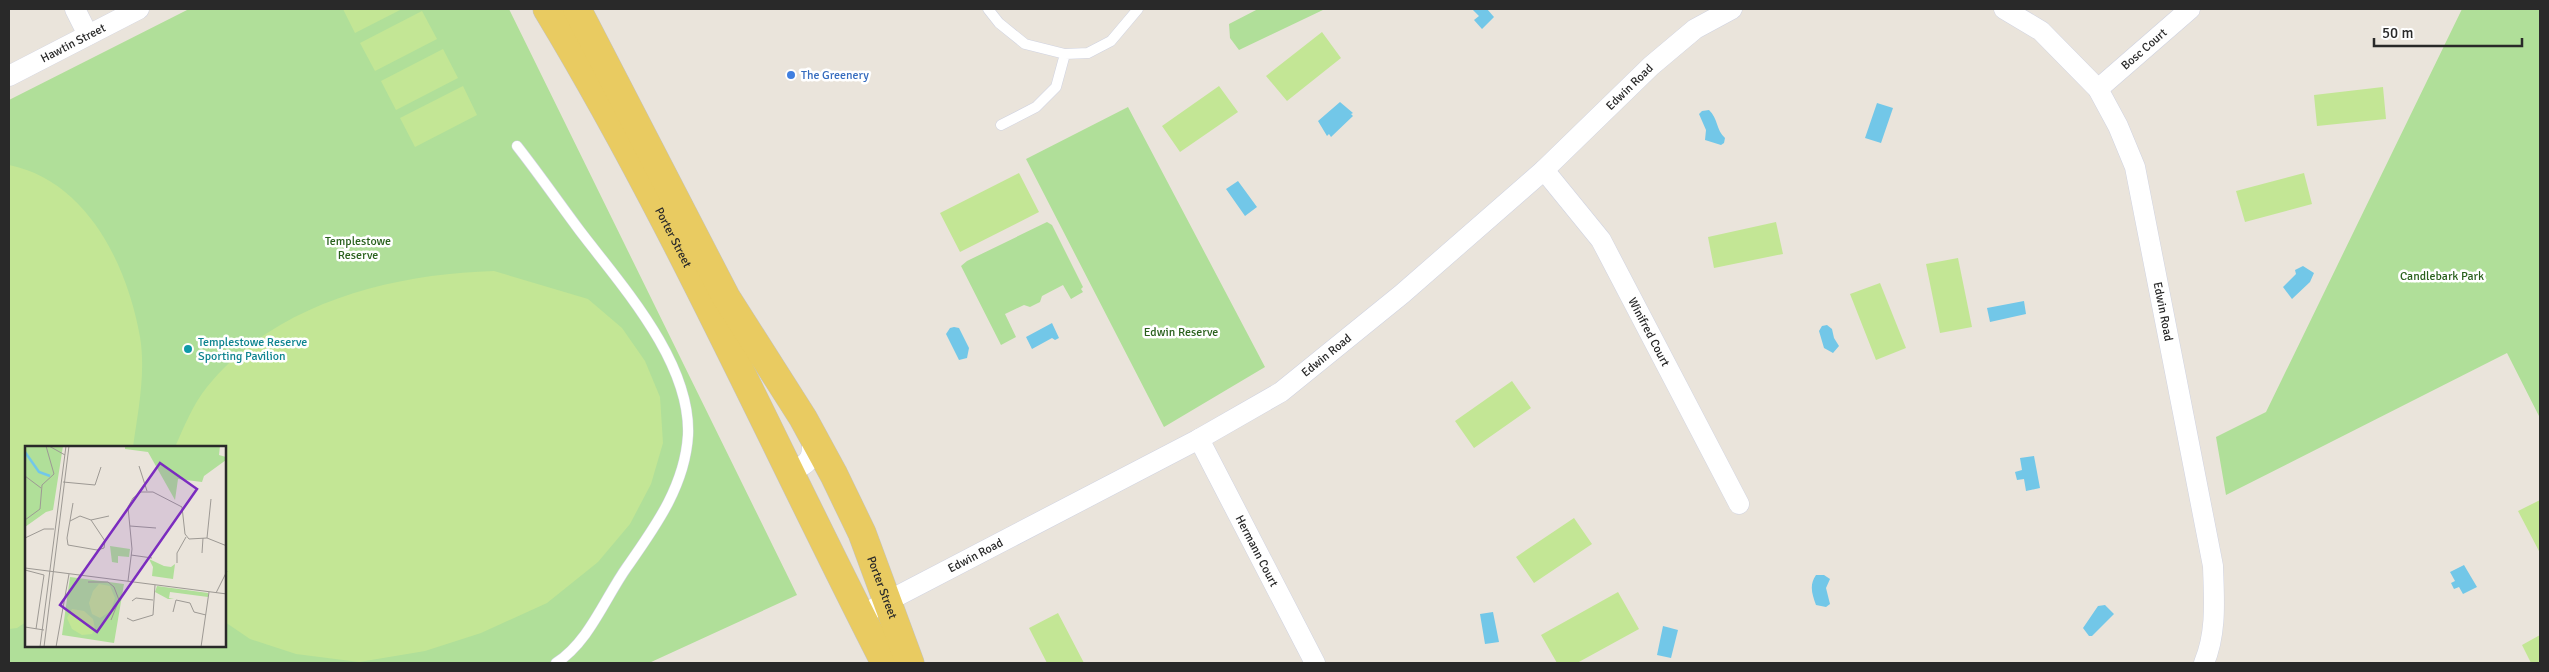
<svg xmlns="http://www.w3.org/2000/svg" width="2549" height="672" font-family="Signika,sans-serif">
<style>
.green{fill:#b0df99;fill-rule:evenodd}
.pitch{fill:#c3e695}
.water{fill:#72c7e8}
.lines{fill:none;stroke-linecap:round;stroke-linejoin:round}
.service-casing{stroke:#d0d3e1;stroke-width:11}
.minor-casing{stroke:#d0d3e1;stroke-width:21}
.primary-casing{stroke:#c3c3c3;stroke-width:29}
.service{stroke:#fff;stroke-width:10}
.minor{stroke:#fff;stroke-width:20}
.primary{stroke:#e9cb61;stroke-width:28}
.shop-dot{fill:#3f7fe0;stroke:#fff;stroke-width:2}
.culture-dot{fill:#0f9aa8;stroke:#fff;stroke-width:2}
.labels{text-anchor:middle;dominant-baseline:central;stroke-width:5;stroke-linejoin:round;paint-order:stroke}
.street-label{font-size:12px;fill:#292929;stroke:#fff}
.shop-label{font-size:12px;fill:#366cbe;stroke:#fff;text-anchor:start}
.park-label{font-size:12px;fill:#2a611d;stroke:#fff}
.culture-label{font-size:12px;fill:#0d838f;stroke:#fff;text-anchor:start}
.inset-river{fill:none;stroke:#72c7e8;stroke-width:2.5}
.inset-road{fill:none;stroke:#9d9994;stroke-width:1}
.view{fill:#7b2cbf;fill-opacity:0.15;stroke:#7b2cbf;stroke-width:2.5}
.inset-edge{fill:none;stroke:#292929;stroke-width:2.5}
</style>
<rect width="100%" height="100%" fill="#eae4db"/>
<path class="green" d="M 189,9 L 509,9 L 797,595 L 649,663 L 9,663 L 9,100 ZM 26,447 L 225,447 L 225,646 L 26,646 Z
M 1258,9 L 1325,9 L 1239,50 L 1230,38 L 1229,24 Z
M 2462,9 L 2540,9 L 2540,418 L 2507,353 L 2226,495 L 2216,437 L 2266,412 Z
M 1128,107 L 1265,367 L 1164,427 L 1026,159 Z
M 1047,222 L 1052,225 L 1083,287 L 1081,289 L 1083,292 L 1071,299 L 1063,285 L 1042,296 L 1040,302 L 1030,307 L 1024,305 L 1005,314 L 1016,337 L 1001,345 L 961,266 L 967,261 Z"/>
<path class="pitch" d="M 343,9 L 402,9 L 355,33 Z
M 422,11 L 437,39 L 375,71 L 360,43 Z
M 1322,32 L 1341,58 L 1287,101 L 1266,76 Z
M 443,49 L 458,78 L 396,110 L 381,81 Z
M 463,86 L 477,115 L 415,147 L 400,118 Z
M 1219,86 L 1238,112 L 1180,152 L 1162,126 Z
M 2383,87 L 2386,119 L 2317,126 L 2314,95 Z
M 9,165 C 87,181 127,264 140,337 C 146,373 138,411 133,447 L 26,447 L 26,622 L 17,628 L 9,629 Z
M 1019,173 L 1039,212 L 960,252 L 940,213 Z
M 2304,173 L 2312,204 L 2245,222 L 2236,191 Z
M 1776,222 L 1783,254 L 1714,268 L 1708,237 Z
M 1958,258 L 1972,327 L 1940,333 L 1926,264 Z
M 494,271 L 588,299 L 622,328 L 645,361 L 660,397 L 663,443 L 651,484 L 630,524 L 598,562 L 547,603 L 481,633 L 425,651 L 359,662 L 296,654 L 250,639 L 225,622 L 225,447 L 175,447 C 184,427 193,404 207,387 C 275,303 391,274 494,271 Z
M 1880,283 L 1906,348 L 1876,360 L 1850,294 Z
M 1512,381 L 1531,408 L 1474,448 L 1455,421 Z
M 2540,500 L 2540,553 L 2518,511 Z
M 1574,518 L 1592,544 L 1534,583 L 1516,557 Z
M 1618,592 L 1639,629 L 1577,663 L 1557,663 L 1541,635 Z
M 1058,613 L 1084,663 L 1047,663 L 1029,628 Z
M 2540,635 L 2540,663 L 2531,663 L 2522,645 Z"/>
<path class="water" d="M 1472,9 L 1487,9 L 1494,17 L 1482,29 L 1474,20 L 1479,16 Z
M 1340,102 L 1353,113 L 1351,114 L 1353,116 L 1331,137 L 1329,134 L 1327,136 L 1318,121 Z
M 1877,103 L 1893,108 L 1881,143 L 1865,138 Z
M 1709,110 C 1718,118 1716,130 1725,138 L 1724,143 L 1721,145 L 1705,140 L 1706,130 L 1699,114 L 1702,111 Z
M 1238,181 L 1257,207 L 1245,216 L 1226,189 Z
M 2303,266 L 2314,273 L 2310,282 L 2292,299 L 2283,287 L 2296,274 L 2295,270 Z
M 2024,301 L 2026,314 L 1990,322 L 1987,308 Z
M 1052,323 L 1059,338 L 1055,340 L 1052,338 L 1032,349 L 1026,337 Z
M 1827,325 L 1832,329 L 1834,338 L 1839,346 L 1833,353 L 1824,348 L 1819,331 L 1822,326 Z
M 954,327 L 959,328 L 969,348 L 967,358 L 959,360 L 946,334 L 950,328 Z
M 2034,456 L 2040,488 L 2026,491 L 2024,479 L 2017,480 L 2015,472 L 2022,470 L 2020,458 Z
M 2464,565 L 2477,587 L 2463,594 L 2459,587 L 2454,589 L 2451,583 L 2455,581 L 2450,572 Z
M 1816,575 L 1824,575 L 1830,579 L 1826,588 L 1830,604 L 1826,607 L 1816,605 C 1812,594 1809,585 1816,575 Z
M 2105,605 L 2114,614 L 2092,636 L 2089,636 L 2083,628 L 2098,606 Z
M 1493,612 L 1499,642 L 1485,644 L 1480,614 Z
M 1663,626 L 1678,630 L 1671,658 L 1657,655 Z"/>
<g class="lines">
<defs>
<path id="service" d="M 988,9 L 999,23 L 1025,44 L 1065,54 L 1088,53 L 1111,41 L 1138,9
M 1001,125 L 1036,107 L 1056,87 L 1065,54
M 517,146 C 539,174 559,203 580,231 C 622,286 691,362 688,435 C 685,486 655,527 627,567 C 605,598 589,642 556,663"/>
<g id="minor">
<path d="M 75,9 L 88,35"/>
<path id="s1" d="M 2004,9 L 2041,31 L 2098,89 L 2118,126 L 2135,167 L 2213,566 C 2214,599 2217,632 2204,663"/>
<path id="s2" d="M 9,76 L 139,9"/>
<path id="s3" d="M 2098,89 L 2190,9"/>
<path id="s4" d="M 1544,170 L 1601,240 L 1739,504"/>
<path id="s5" d="M 1199,439 L 1315,663"/>
<path d="M 790,471 C 812,464 814,456 811,434"/>
<path id="s6" d="M 861,615 L 1199,439 L 1281,392 L 1402,294 L 1544,170 L 1651,66 L 1695,29 L 1732,9"/>
</g>
<g id="primary">
<path id="s7" d="M 547,9 C 674,219 773,445 885,663"/>
<path id="s8" d="M 577,9 L 726,297 L 803,418 L 834,475 L 862,533 L 910,663"/>
</g>
</defs>
<use href="#service" class="service-casing"/>
<use href="#minor" class="minor-casing"/>
<use href="#primary" class="primary-casing"/>
<use href="#service" class="service"/>
<use href="#minor" class="minor"/>
<use href="#primary" class="primary"/>
</g>
<circle class="shop-dot" cx="791" cy="75" r="5"/>
<circle class="culture-dot" cx="188" cy="349" r="5"/>
<g class="labels">
<g class="street-label">
<text stroke="none"><textPath href="#s2" startOffset="72">Hawtin Street</textPath></text>
<text stroke="none"><textPath href="#s3" startOffset="61">Bosc Court</textPath></text>
<text stroke="none"><textPath href="#s6" startOffset="939">Edwin Road</textPath></text>
<text stroke="none"><textPath href="#s7" startOffset="261">Porter Street</textPath></text>
<text stroke="none"><textPath href="#s1" startOffset="358">Edwin Road</textPath></text>
<text stroke="none"><textPath href="#s4" startOffset="194">Winifred Court</textPath></text>
<text stroke="none"><textPath href="#s6" startOffset="534">Edwin Road</textPath></text>
<text stroke="none"><textPath href="#s5" startOffset="126">Hermann Court</textPath></text>
<text stroke="none"><textPath href="#s6" startOffset="129">Edwin Road</textPath></text>
<text stroke="none"><textPath href="#s8" startOffset="655">Porter Street</textPath></text>
</g>
<g class="shop-label">
<text x="801" y="75">The Greenery</text>
</g>
<g class="park-label">
<text x="358" y="241">Templestowe<tspan x="358" dy="14">Reserve</tspan></text>
<text x="2442" y="276">Candlebark Park</text>
<text x="1181" y="332">Edwin Reserve</text>
</g>
<g class="culture-label">
<text x="198" y="342">Templestowe Reserve<tspan x="198" dy="14">Sporting Pavilion</tspan></text>
</g>
</g>
<g transform="translate(25 446)">
<rect width="201" height="201" fill="#eae4db"/>
<path d="M 0,0 L 38,0 L 28,64 L 21,66 L 0,81 ZM 100,0 L 195,0 L 194,9 L 201,11 L 201,14 L 179,30 L 177,36 L 153,33 L 150,54 L 123,6 L 100,3 ZM 85,100 L 105,103 L 104,111 L 93,110 L 93,117 L 87,116 ZM 124,113 L 139,120 L 146,121 L 150,118 L 148,133 L 127,130 L 128,121 ZM 45,131 L 99,138 L 89,197 L 37,189 ZM 132,140 L 183,147 L 183,151 L 145,146 L 144,152 L 149,153 L 143,153 L 130,146 Z" fill="#b0df99"/>
<path d="M 74,138 L 85,140 L 90,152 L 86,165 L 75,172 L 67,168 L 64,157 L 68,145 ZM 47,163 L 59,165 L 68,173 L 70,183 L 67,188 L 57,189 L 47,183 L 42,172 Z" fill="#c3e695"/>
<path class="inset-river" d="M 0,6 L 14,26 L 25,30"/>
<path class="inset-road" d="M 24,0 L 40,9M 114,20 L 122,45M 0,30 L 16,42M 38,36 L 70,39 L 76,21M 0,74 L 15,63 L 17,39 L 29,28 L 21,0M 66,74 L 84,70M 45,75 L 55,70 L 66,74 L 80,95 L 79,102 L 72,104 L 43,99 L 42,92 L 48,57M 105,80 L 131,82M 0,92 L 19,83 L 29,83M 182,92 L 186,53M 177,107 L 178,92M 106,109 L 127,112M 152,117 L 152,107 L 161,91M 0,122 L 202,148M 0,124 L 19,129 L 11,183M 103,135 L 107,103 L 103,61 L 108,52 L 116,46 L 128,46 L 157,61 L 160,88 L 164,93 L 182,92 L 202,100M 63,136 L 83,136 L 89,141 L 94,154 L 86,174M 191,147 L 202,125M 107,155 L 111,152 L 128,154M 148,166 L 151,154 L 165,157 L 169,166 L 181,169M 102,172 L 108,175 L 128,169 L 130,139M 0,181 L 19,184M 15,201 L 41,0M 19,201 L 44,0M 31,201 L 44,128M 176,201 L 184,146"/>
<path class="view" d="M 135,17 L 172,43 L 72,186 L 35,159 Z"/>
<rect width="201" height="201" class="inset-edge"/>
</g>
<rect width="2549" height="672" fill="none" stroke="#292929" stroke-width="20"/>
<path d="M2374 38v8h148v-8" fill="none" stroke="#292929" stroke-width="2.5"/>
<text x="2382" y="38" font-size="15" fill="#292929" stroke="#ffffff" stroke-width="4" paint-order="stroke">50 m</text>
</svg>
